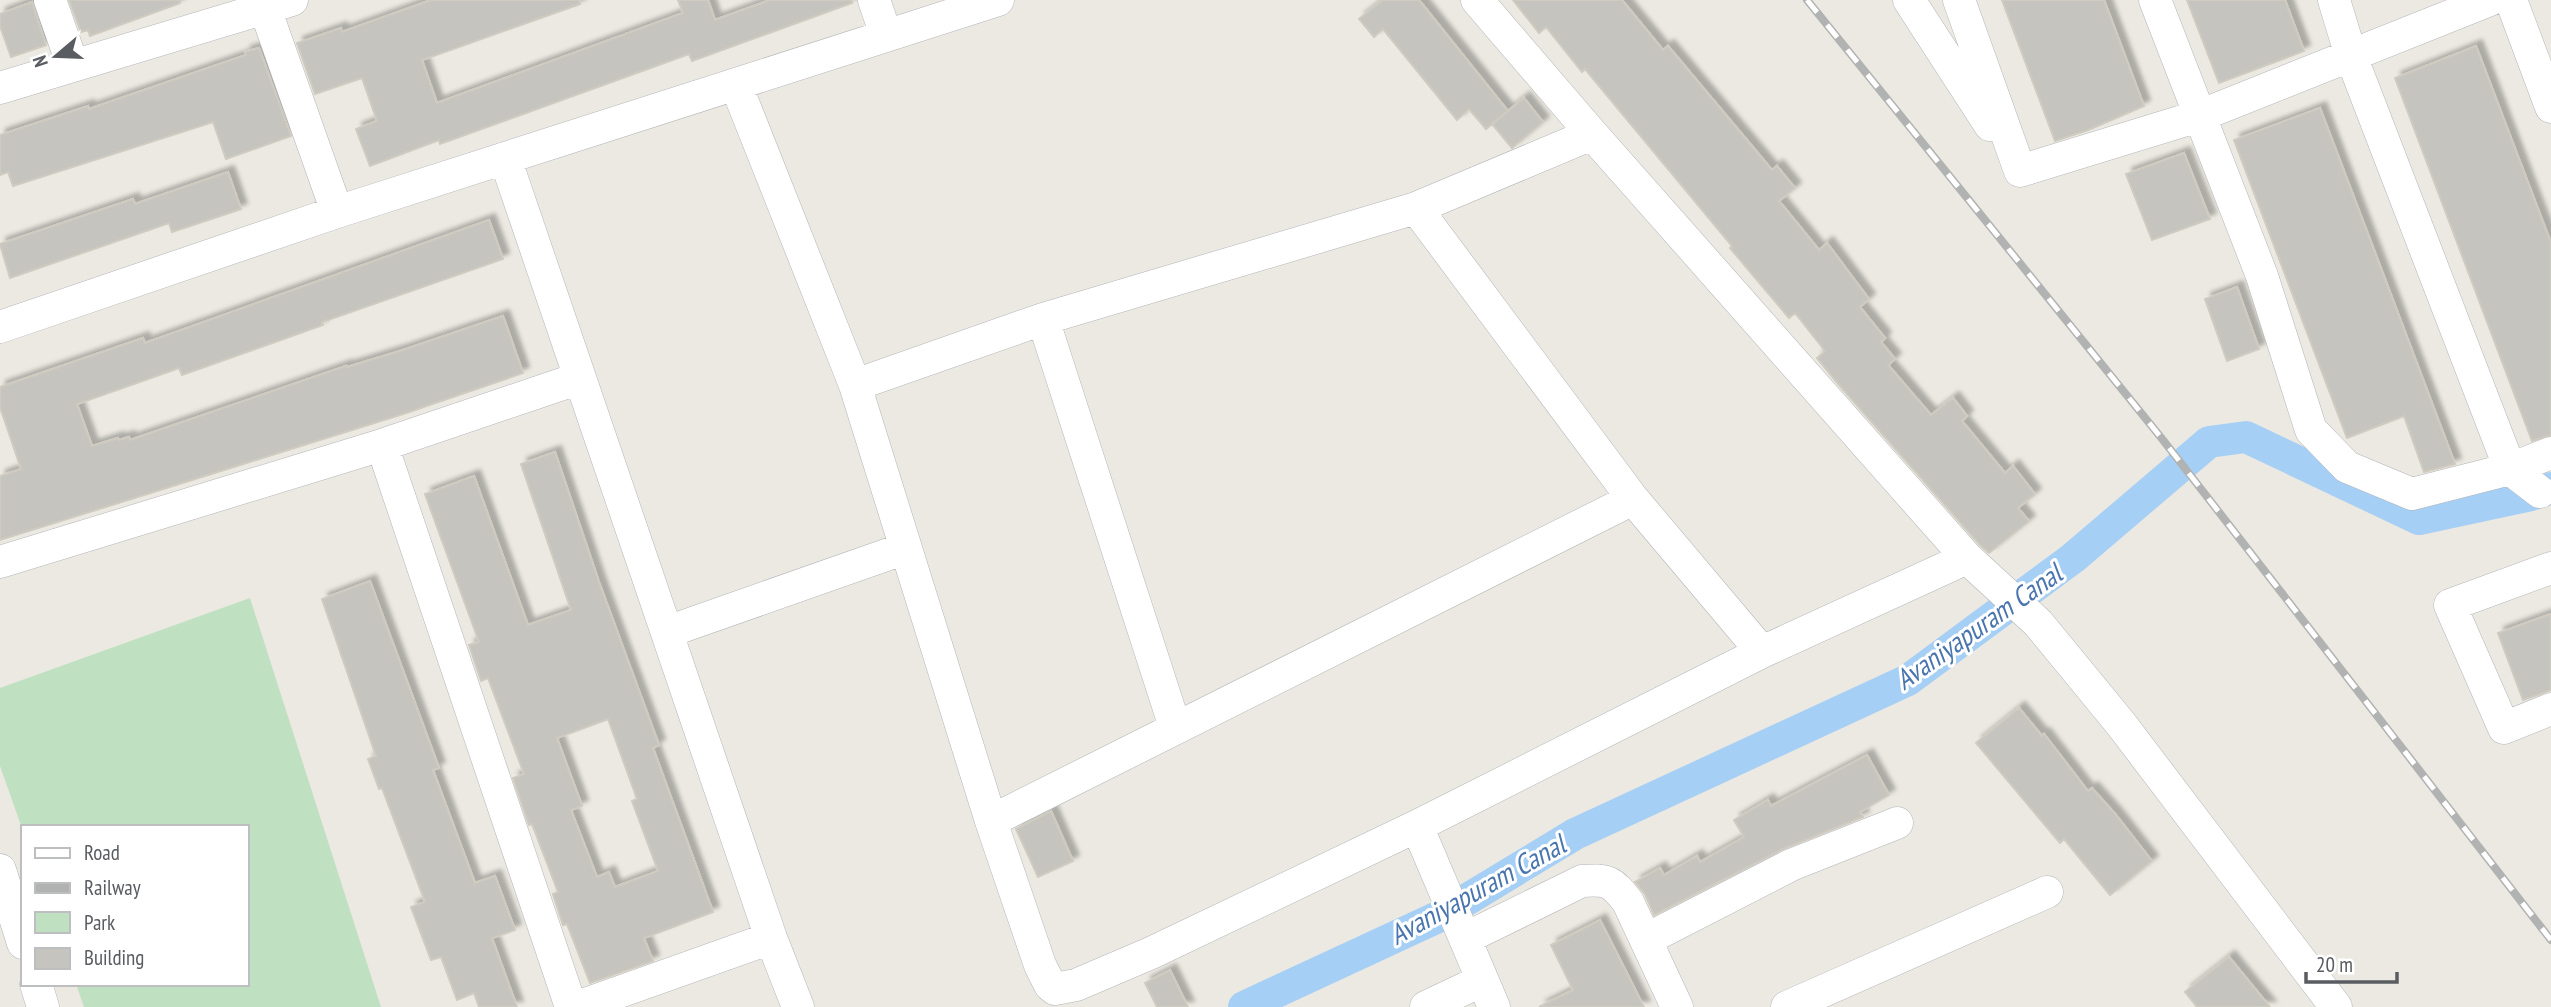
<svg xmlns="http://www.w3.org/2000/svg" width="2551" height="1007" font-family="'PT Sans Narrow',sans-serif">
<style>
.green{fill:#bfe1c1}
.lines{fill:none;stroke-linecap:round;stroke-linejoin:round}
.canal{stroke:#a6cff6;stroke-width:32}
.building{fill:#c6c4be;stroke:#cfcbc0;stroke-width:2;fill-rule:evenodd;filter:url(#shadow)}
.minor-casing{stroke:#b3b6ba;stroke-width:33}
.minor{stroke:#fff;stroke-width:32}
.rail-casing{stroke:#b1b2b2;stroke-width:8}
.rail{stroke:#fff;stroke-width:5;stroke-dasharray:16;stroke-linecap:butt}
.labels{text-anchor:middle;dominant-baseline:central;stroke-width:6;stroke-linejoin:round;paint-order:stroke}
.water-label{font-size:28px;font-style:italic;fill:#4975ae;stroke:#fff}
</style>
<defs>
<filter id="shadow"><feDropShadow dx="6" dy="-6" stdDeviation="2" flood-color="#0004"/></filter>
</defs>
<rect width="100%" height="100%" fill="#ebe9e1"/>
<path class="green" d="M 250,598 L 381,1007 L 84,1007 L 76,984 L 247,984 L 247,827 L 23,827 L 23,831 L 0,766 L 0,688 Z"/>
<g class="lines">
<path class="canal" d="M 1244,1007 L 1438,917 L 1575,834 L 1908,680 L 2073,558 L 2209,442 L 2246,437 L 2419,519 L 2531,495 L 2551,488"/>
</g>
<path class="building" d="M 69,0 L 180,0 L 180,3 L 90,36 L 88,30 L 81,32 Z
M 431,0 L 579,0 L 580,4 L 422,60 L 437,103 L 683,13 L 678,0 L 708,0 L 715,20 L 770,0 L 851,0 L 852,3 L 692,61 L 689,54 L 440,144 L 439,140 L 370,166 L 356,129 L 377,121 L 362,78 L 315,94 L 297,43 L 341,28 L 342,32 Z
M 1383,0 L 1419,0 L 1508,111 L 1486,129 L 1469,109 L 1457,120 L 1383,29 L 1374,37 L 1359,19 Z
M 1513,0 L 1622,0 L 1663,50 L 1668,46 L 1772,170 L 1777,166 L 1795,188 L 1779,201 L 1819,250 L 1827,243 L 1869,299 L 1860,307 L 1885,338 L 1881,342 L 1895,359 L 1888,365 L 1931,415 L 1953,398 L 1967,416 L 1962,421 L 2005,473 L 2013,466 L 2035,494 L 2018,508 L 2029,521 L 1989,553 L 1980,545 L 1839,385 L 1817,358 L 1825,351 L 1795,313 L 1789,318 L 1762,286 L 1730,248 L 1732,246 L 1585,69 L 1582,72 L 1546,27 L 1539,33 Z
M 2002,0 L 2104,0 L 2144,106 L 2088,130 L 2055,141 Z
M 2187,0 L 2285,0 L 2304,51 L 2219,83 Z
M 32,2 L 46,45 L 11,57 L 0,26 L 0,14 Z
M 2476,46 L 2551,243 L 2551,435 L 2532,441 L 2395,78 Z
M 259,48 L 291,136 L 226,159 L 213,122 L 13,186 L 8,172 L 0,175 L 0,135 L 88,106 L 89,109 L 246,55 L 245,52 Z
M 1524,98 L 1543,122 L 1512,148 L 1492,124 Z
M 2320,108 L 2371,242 L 2455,464 L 2424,472 L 2404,416 L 2347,438 L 2234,140 Z
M 2184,153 L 2210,219 L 2152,240 L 2126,174 Z
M 228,172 L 241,209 L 172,232 L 169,223 L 10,278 L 0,244 L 133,199 L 135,204 Z
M 489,220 L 503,259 L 322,322 L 323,325 L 182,375 L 179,368 L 77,404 L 92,446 L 118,438 L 119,440 L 129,437 L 130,440 L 346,366 L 347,367 L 403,350 L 503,316 L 523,373 L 403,414 L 0,540 L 0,476 L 21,469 L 0,407 L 0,387 L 143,338 L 145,343 Z
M 2237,287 L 2259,349 L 2227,361 L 2205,299 Z
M 555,452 L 599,582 L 659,745 L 653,748 L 713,912 L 644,938 L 653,961 L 590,983 L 567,924 L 563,925 L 553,894 L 558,892 L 532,824 L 529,825 L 513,778 L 524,774 L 488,678 L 481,681 L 469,645 L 479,642 L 425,494 L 474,476 L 528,625 L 571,610 L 521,464 ZM 608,719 L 637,799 L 632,801 L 658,871 L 615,887 L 609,872 L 597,877 L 571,810 L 582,806 L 557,738 Z
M 370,581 L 439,768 L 433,770 L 475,883 L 495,876 L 515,930 L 492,938 L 517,1007 L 479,1007 L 474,993 L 457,1000 L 441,957 L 431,960 L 411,907 L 425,902 L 382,788 L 379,789 L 368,759 L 376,756 L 322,599 Z
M 2551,614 L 2551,690 L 2523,700 L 2498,633 Z
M 2019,708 L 2042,736 L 2044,734 L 2088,791 L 2092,788 L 2116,815 L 2152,861 L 2110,895 L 2064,839 L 2060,843 L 1976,743 Z
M 1867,755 L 1889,795 L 1860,812 L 1863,817 L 1783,849 L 1654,915 L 1645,894 L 1635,882 L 1660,868 L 1664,875 L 1697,856 L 1700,862 L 1744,837 L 1734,820 L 1768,800 L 1771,806 Z
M 1051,811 L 1073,861 L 1038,877 L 1016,829 Z
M 1600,920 L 1644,1007 L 1539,1007 L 1573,990 L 1551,945 Z
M 2229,957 L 2270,1007 L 2197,1007 L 2185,992 Z
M 1170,970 L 1188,1007 L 1157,1007 L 1145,983 Z"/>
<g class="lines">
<defs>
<path id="minor" d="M 50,0 L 73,66
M 262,0 L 337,212
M 874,0 L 886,35
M 1477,0 L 1592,134 L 1967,558 L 2038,623 L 2121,724 L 2336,1007
M 1909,0 L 1990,125
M 1959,0 L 2020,171 L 2199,116 L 2490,0
M 2155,0 L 2262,276 L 2311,430 L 2347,467 L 2412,494 L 2510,469 L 2551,453
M 2334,0 L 2351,56 L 2510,469 L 2540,492
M 2511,0 L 2551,107
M 736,85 L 855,385 L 991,821 L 1040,965 L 1050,985 L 1055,989 L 1076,985 L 1151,953 L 1417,826 L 1762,652 L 1967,558
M 0,88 L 292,0
M 505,158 L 771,938 L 798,1007
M 1416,208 L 1633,499 L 1762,652
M 1043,319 L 1175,727
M 0,327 L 337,212 L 998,0
M 855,385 L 1043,319 L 1416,208 L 1592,134
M 382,445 L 571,1007
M 0,562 L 382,445 L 580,378
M 2551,568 L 2450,605 L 2504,728 L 2551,709
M 667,632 L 906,548
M 991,821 L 1633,499
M 1417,826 L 1494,1007
M 0,870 L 23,943
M 1466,938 L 1582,881 C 1607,879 1612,881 1628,902 L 1677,1007
M 1647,939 L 1791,865 L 1897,823
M 36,984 L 43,1007
M 577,1007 L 771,938
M 1426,1007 L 1481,981
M 1787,1007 L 2047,892"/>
</defs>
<use href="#minor" class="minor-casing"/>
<use href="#minor" class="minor"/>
<defs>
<path id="rail" d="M 1807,0 L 2163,440 L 2551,940"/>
</defs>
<use href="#rail" class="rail-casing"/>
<use href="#rail" class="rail"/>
</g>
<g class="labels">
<g class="water-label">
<text transform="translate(1978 626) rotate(-35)">Avaniyapuram Canal</text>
<text transform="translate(1477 889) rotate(-29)">Avaniyapuram Canal</text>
</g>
</g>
<rect x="21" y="825" width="228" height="161" fill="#ffffff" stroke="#bdbebf" stroke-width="2"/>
<rect x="35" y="848" width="35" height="10" fill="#ffffff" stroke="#bdbebf" stroke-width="2"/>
<text x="84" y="860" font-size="21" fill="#595c60">Road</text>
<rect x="35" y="883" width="35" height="10" fill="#b1b2b2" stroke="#bdbebf" stroke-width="2"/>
<text x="84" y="895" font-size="21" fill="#595c60">Railway</text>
<rect x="35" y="912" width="35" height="21" fill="#bfe1c1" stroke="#bdbebf" stroke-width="2"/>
<text x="84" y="930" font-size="21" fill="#595c60">Park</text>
<rect x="35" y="948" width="35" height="21" fill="#c6c4be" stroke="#bdbebf" stroke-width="2"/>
<text x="84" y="965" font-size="21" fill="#595c60">Building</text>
<g transform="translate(56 56) rotate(251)" stroke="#ffffff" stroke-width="5" paint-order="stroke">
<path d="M0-5L12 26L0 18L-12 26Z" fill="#595c60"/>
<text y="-10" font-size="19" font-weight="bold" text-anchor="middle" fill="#595c60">N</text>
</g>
<path d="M2306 972v10h91v-10" fill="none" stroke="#595c60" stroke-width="3.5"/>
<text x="2316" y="972" font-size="21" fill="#595c60" stroke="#ffffff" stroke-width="5" paint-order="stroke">20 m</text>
</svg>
